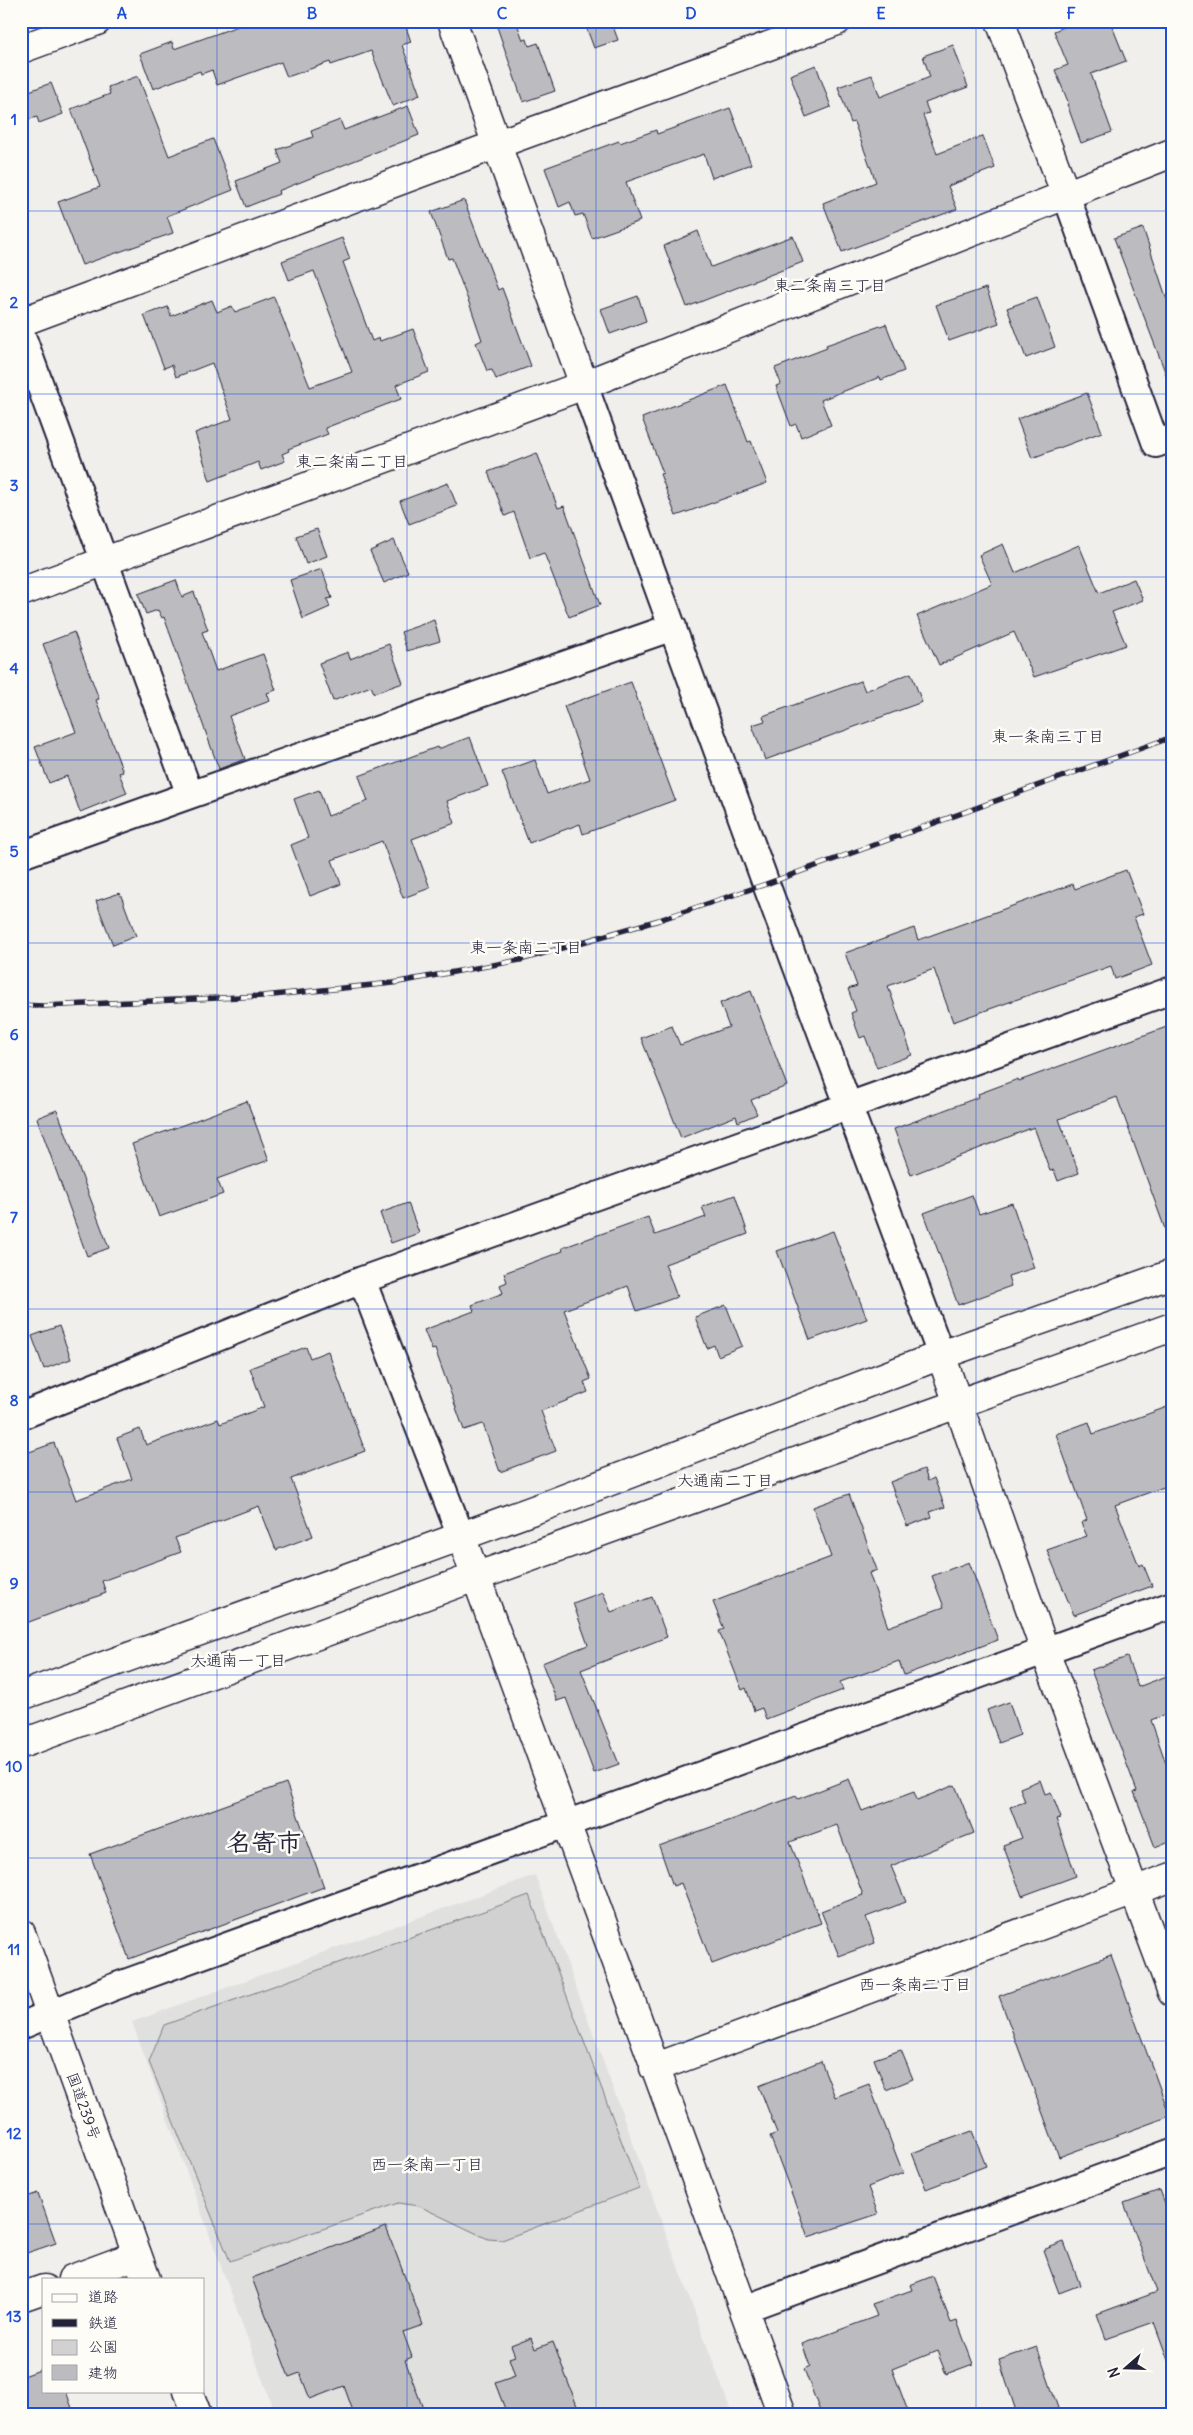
<svg xmlns="http://www.w3.org/2000/svg" width="1193" height="2435" font-family="Delius,'Klee One',sans-serif">
<style>
.built{fill:#e0e0df}
.green{fill:#d2d1d1;stroke:#7a7a86}
.building{fill:#bcbcc0;stroke:#22223b}
.lines{fill:none;stroke-linecap:round;stroke-linejoin:round}
.minor-casing{stroke:#22223b;stroke-width:30}
.tertiary-casing{stroke:#22223b;stroke-width:31}
.trunk-casing{stroke:#22223b;stroke-width:31}
.minor{stroke:#fdfcf7;stroke-width:26}
.tertiary{stroke:#fdfcf7;stroke-width:28}
.trunk{stroke:#fdfcf7;stroke-width:28}
.rail-casing{stroke:#22223b;stroke-width:5.5}
.rail{stroke:#fdfcf7;stroke-width:4;stroke-dasharray:11;stroke-linecap:butt}
.grid{fill:none;stroke:#1d4ed8;stroke-width:1;stroke-opacity:0.55}
.labels{text-anchor:middle;dominant-baseline:central;stroke-width:5;stroke-linejoin:round;paint-order:stroke}
.street-label{font-size:15px;fill:#22223b;stroke:#fdfcf7}
.neighbourhood-label{font-size:16px;fill:#22223b;stroke:#fdfcf7}
.town-label{font-size:25px;font-weight:bold;fill:#22223b;stroke:#fdfcf7}
.neatline{fill:none;stroke:#1d4ed8;stroke-width:2}
.grid-label{font-size:16px;text-anchor:middle;font-weight:bold;fill:#1d4ed8}
</style>
<rect width="100%" height="100%" fill="#f0efec"/>
<filter id="ink" filterUnits="userSpaceOnUse"><feTurbulence type="fractalNoise" baseFrequency=".02" numOctaves="2"/><feDisplacementMap in="SourceGraphic" scale="10" xChannelSelector="R" yChannelSelector="G"/><feConvolveMatrix kernelMatrix="1 2 1 2 8 2 1 2 1" color-interpolation-filters="sRGB"/></filter>
<g filter="url(#ink)">
<path class="built" d="M 535,1875 L 732,2414 L 275,2414 L 132,2022 Z"/>
<path class="green" d="M 529,1895 L 639,2188 L 502,2240 L 488,2239 L 419,2206 L 398,2203 L 230,2261 L 149,2062 L 164,2025 Z"/>
<path class="building" d="M 252,21 L 404,21 L 411,42 L 402,45 L 420,95 L 393,106 L 371,51 L 331,65 L 330,62 L 287,77 L 281,62 L 217,85 L 212,70 L 201,74 L 200,71 L 153,89 L 140,54 L 172,42 L 174,49 Z
M 495,21 L 516,21 L 523,40 L 527,39 L 529,46 L 538,43 L 555,91 L 523,102 Z
M 584,21 L 611,21 L 618,40 L 594,48 Z
M 1080,21 L 1110,21 L 1126,61 L 1091,74 L 1112,132 L 1081,143 L 1067,104 L 1069,104 L 1055,70 L 1068,65 L 1054,31 Z
M 953,45 L 968,87 L 925,103 L 929,113 L 923,115 L 937,154 L 983,136 L 995,168 L 948,186 L 957,209 L 842,252 L 823,203 L 876,182 L 854,122 L 851,123 L 838,87 L 872,75 L 880,97 L 930,77 L 923,56 Z
M 816,65 L 831,107 L 806,117 L 790,75 Z
M 138,76 L 169,156 L 213,139 L 233,190 L 167,216 L 173,233 L 82,265 L 58,202 L 100,187 L 71,109 L 110,94 L 108,87 Z
M 51,83 L 63,114 L 39,123 L 37,117 L 27,120 L 21,104 L 21,94 Z
M 408,106 L 419,135 L 278,191 L 279,194 L 246,207 L 236,181 L 282,163 L 277,150 L 313,137 L 311,131 L 340,120 L 344,130 Z
M 730,108 L 751,164 L 712,178 L 704,154 L 626,182 L 640,221 L 592,238 L 583,214 L 575,216 L 570,202 L 559,207 L 545,168 L 619,141 L 620,143 L 656,130 L 657,134 Z
M 464,200 L 498,290 L 502,288 L 531,366 L 496,379 L 492,370 L 487,371 L 476,343 L 482,340 L 471,308 L 452,258 L 448,259 L 431,212 Z
M 1143,228 L 1167,300 L 1172,298 L 1172,382 L 1169,382 L 1114,238 Z
M 698,231 L 711,267 L 793,236 L 803,262 L 687,307 L 664,246 Z
M 342,238 L 350,259 L 343,262 L 372,341 L 379,338 L 380,341 L 413,329 L 429,372 L 396,385 L 401,399 L 325,428 L 328,434 L 288,449 L 289,451 L 282,454 L 285,461 L 261,470 L 258,462 L 210,481 L 195,433 L 232,419 L 212,363 L 176,377 L 172,365 L 164,368 L 144,315 L 168,307 L 171,316 L 212,300 L 217,312 L 232,306 L 235,312 L 274,297 L 310,387 L 352,372 L 314,271 L 289,280 L 282,261 Z
M 986,288 L 999,323 L 949,341 L 936,305 Z
M 638,296 L 646,321 L 610,334 L 601,309 Z
M 1037,297 L 1055,347 L 1026,358 L 1007,308 Z
M 886,324 L 904,371 L 881,380 L 880,377 L 821,400 L 831,425 L 801,437 L 796,424 L 791,426 L 776,386 L 781,384 L 775,368 L 827,348 L 826,345 Z
M 727,385 L 748,442 L 751,441 L 767,483 L 676,516 L 660,474 L 663,473 L 642,418 Z
M 1087,393 L 1102,432 L 1032,458 L 1017,419 Z
M 537,453 L 558,508 L 564,506 L 600,605 L 569,617 L 544,553 L 530,558 L 514,512 L 505,516 L 488,472 Z
M 448,483 L 457,506 L 409,524 L 400,501 Z
M 317,529 L 327,556 L 306,564 L 296,536 Z
M 394,540 L 408,572 L 384,583 L 370,551 Z
M 1003,544 L 1015,573 L 1079,545 L 1099,593 L 1134,579 L 1143,600 L 1112,612 L 1126,645 L 1034,677 L 1014,632 L 939,665 L 917,616 L 992,584 L 979,555 Z
M 322,569 L 332,598 L 327,599 L 330,607 L 303,619 L 290,580 Z
M 176,580 L 182,597 L 194,592 L 208,630 L 202,632 L 216,671 L 263,654 L 276,690 L 267,693 L 270,701 L 229,716 L 245,759 L 219,769 L 164,617 L 162,618 L 158,610 L 146,614 L 138,594 Z
M 434,620 L 440,641 L 407,651 L 401,632 Z
M 74,632 L 99,699 L 96,700 L 123,772 L 119,773 L 127,793 L 80,812 L 67,776 L 49,783 L 35,747 L 76,732 L 43,644 Z
M 389,644 L 403,683 L 374,693 L 371,686 L 333,701 L 319,663 L 348,652 L 350,659 Z
M 911,673 L 922,702 L 765,760 L 752,725 L 765,721 L 763,716 L 861,681 L 865,691 Z
M 631,682 L 675,800 L 583,834 L 580,824 L 529,843 L 502,772 L 535,760 L 547,794 L 590,779 L 564,706 Z
M 470,737 L 488,786 L 447,801 L 455,823 L 412,839 L 430,888 L 403,898 L 382,841 L 332,860 L 341,884 L 310,896 L 291,845 L 308,838 L 294,799 L 319,790 L 328,816 L 368,801 L 359,776 L 437,747 L 438,749 Z
M 1126,870 L 1143,914 L 1134,917 L 1152,965 L 1115,979 L 1111,966 L 953,1022 L 934,969 L 888,986 L 912,1055 L 877,1068 L 865,1036 L 860,1038 L 851,1013 L 856,1011 L 848,989 L 857,986 L 845,953 L 914,928 L 918,940 L 1073,884 L 1075,889 Z
M 120,893 L 136,936 L 113,945 L 96,901 Z
M 751,991 L 787,1086 L 751,1100 L 757,1114 L 738,1122 L 736,1116 L 681,1138 L 641,1038 L 672,1026 L 680,1045 L 729,1027 L 720,1003 Z
M 1172,1025 L 1172,1240 L 1169,1240 L 1117,1097 L 1059,1119 L 1079,1173 L 1058,1181 L 1054,1170 L 1050,1171 L 1034,1127 L 911,1175 L 894,1129 L 979,1097 L 978,1094 L 1018,1079 L 1019,1081 Z
M 247,1101 L 269,1160 L 217,1179 L 223,1194 L 159,1217 L 132,1144 Z
M 57,1110 L 109,1248 L 87,1256 L 37,1118 Z
M 735,1195 L 748,1234 L 665,1264 L 677,1297 L 637,1311 L 628,1286 L 564,1310 L 591,1379 L 584,1382 L 588,1392 L 541,1411 L 556,1451 L 500,1472 L 483,1424 L 464,1430 L 435,1349 L 432,1350 L 424,1330 L 474,1311 L 472,1305 L 503,1293 L 500,1285 L 507,1282 L 504,1273 L 563,1251 L 562,1248 L 648,1217 L 655,1235 L 706,1217 L 702,1207 Z
M 972,1195 L 979,1214 L 1012,1203 L 1034,1268 L 1008,1276 L 1011,1286 L 958,1305 L 924,1213 Z
M 408,1203 L 419,1233 L 391,1243 L 380,1213 Z
M 833,1231 L 867,1319 L 810,1340 L 777,1251 Z
M 726,1305 L 742,1346 L 718,1356 L 714,1345 L 707,1348 L 695,1317 Z
M 59,1326 L 71,1359 L 44,1369 L 32,1336 Z
M 306,1347 L 310,1358 L 328,1351 L 365,1451 L 291,1479 L 313,1536 L 276,1550 L 259,1506 L 175,1538 L 181,1552 L 102,1581 L 106,1593 L 21,1625 L 21,1455 L 54,1443 L 76,1500 L 132,1479 L 117,1438 L 140,1429 L 146,1445 L 218,1419 L 220,1424 L 264,1407 L 250,1368 Z
M 1167,1407 L 1172,1419 L 1172,1484 L 1115,1505 L 1139,1566 L 1143,1564 L 1152,1586 L 1074,1615 L 1047,1550 L 1087,1536 L 1081,1523 L 1087,1520 L 1056,1434 L 1089,1422 L 1093,1434 Z
M 924,1469 L 928,1481 L 934,1478 L 945,1507 L 930,1512 L 932,1517 L 907,1526 L 890,1482 Z
M 849,1494 L 877,1570 L 869,1573 L 888,1627 L 944,1607 L 932,1576 L 969,1562 L 998,1640 L 904,1675 L 899,1661 L 840,1682 L 843,1690 L 766,1719 L 762,1708 L 754,1711 L 746,1688 L 742,1690 L 719,1631 L 724,1629 L 713,1602 L 831,1557 L 813,1507 Z
M 603,1592 L 611,1612 L 652,1597 L 667,1637 L 581,1670 L 619,1764 L 594,1773 L 566,1698 L 557,1701 L 542,1663 L 588,1645 L 573,1603 Z
M 1127,1657 L 1138,1687 L 1172,1674 L 1172,1712 L 1151,1720 L 1172,1781 L 1172,1840 L 1155,1847 L 1134,1792 L 1137,1791 L 1091,1670 Z
M 1009,1702 L 1020,1735 L 999,1743 L 987,1710 Z
M 849,1779 L 862,1811 L 914,1792 L 917,1800 L 955,1785 L 974,1833 L 891,1866 L 906,1902 L 866,1917 L 875,1943 L 839,1956 L 821,1911 L 863,1895 L 837,1825 L 790,1842 L 821,1923 L 712,1964 L 681,1883 L 673,1886 L 659,1846 L 796,1796 L 798,1799 Z
M 1040,1780 L 1045,1794 L 1051,1792 L 1061,1818 L 1056,1819 L 1076,1876 L 1022,1896 L 1003,1845 L 1022,1838 L 1010,1807 L 1025,1802 L 1020,1788 Z
M 286,1783 L 324,1887 L 129,1959 L 90,1854 Z
M 1111,1955 L 1170,2116 L 1059,2157 L 999,1996 Z
M 901,2050 L 913,2079 L 886,2090 L 874,2059 Z
M 821,2061 L 835,2097 L 869,2084 L 903,2173 L 868,2187 L 878,2214 L 808,2237 L 770,2136 L 777,2133 L 759,2086 Z
M 972,2131 L 986,2166 L 926,2189 L 912,2153 Z
M 1160,2190 L 1172,2222 L 1172,2363 L 1169,2363 L 1154,2322 L 1106,2339 L 1097,2314 L 1157,2292 L 1124,2203 Z
M 38,2193 L 56,2243 L 21,2255 L 21,2199 Z
M 386,2227 L 423,2325 L 403,2332 L 412,2357 L 405,2360 L 425,2414 L 354,2414 L 344,2386 L 310,2399 L 300,2373 L 289,2377 L 252,2278 Z
M 1064,2242 L 1080,2285 L 1059,2293 L 1043,2250 Z
M 933,2276 L 951,2323 L 957,2321 L 973,2364 L 946,2374 L 937,2351 L 892,2369 L 909,2414 L 821,2414 L 804,2369 L 810,2366 L 802,2344 L 877,2316 L 872,2304 L 912,2290 L 910,2285 Z
M 531,2338 L 535,2349 L 553,2342 L 580,2414 L 507,2414 L 495,2383 L 515,2376 L 509,2358 L 515,2356 L 511,2346 Z
M 1037,2347 L 1060,2414 L 1017,2414 L 999,2360 Z
M 40,2370 L 44,2381 L 44,2391 L 66,2391 L 74,2414 L 21,2414 L 21,2377 Z"/>
<g class="lines">
<defs>
<path id="minor" d="M 1066,195 L 1156,444 L 1172,438
M 21,333 L 190,795 L 673,627
M 584,385 L 766,884 L 941,1355
M 21,855 L 190,795
M 362,1280 L 461,1536
M 21,1416 L 362,1280 L 1172,990
M 21,2026 L 111,1988 L 1172,1605
M 744,2309 L 1172,2152"/>
<path id="tertiary" d="M 452,21 L 584,385
M 1000,21 L 1066,195
M 21,49 L 97,21
M 21,322 L 498,144 L 837,21
M 21,592 L 584,385 L 1172,153
M 941,1355 L 1045,1651 L 1172,1992
M 461,1536 L 782,2414
M 21,1696 L 550,1504 L 941,1355 L 1172,1274
M 21,1744 L 475,1577 L 1172,1327
M 654,2068 L 1172,1877
M 72,2279 L 137,2255
M 21,2297 L 44,2289"/>
<path id="trunk" d="M 21,1933 L 146,2279
M 188,2391 L 197,2414"/>
</defs>
<use href="#minor" class="minor-casing"/>
<use href="#tertiary" class="tertiary-casing"/>
<use href="#trunk" class="trunk-casing"/>
<use href="#minor" class="minor"/>
<use href="#tertiary" class="tertiary"/>
<use href="#trunk" class="trunk"/>
<defs>
<path id="rail" d="M 21,1005 L 43,1006 L 263,996 L 393,983 L 520,960 L 659,920 L 766,884 L 1172,737"/>
</defs>
<use href="#rail" class="rail-casing"/>
<use href="#rail" class="rail"/>
</g>
</g>
<path class="grid" d="M 217,21 L 217,2414M 407,21 L 407,2414M 596,21 L 596,2414M 786,21 L 786,2414M 976,21 L 976,2414M 21,211 L 1172,211M 21,394 L 1172,394M 21,577 L 1172,577M 21,760 L 1172,760M 21,943 L 1172,943M 21,1126 L 1172,1126M 21,1309 L 1172,1309M 21,1492 L 1172,1492M 21,1675 L 1172,1675M 21,1858 L 1172,1858M 21,2041 L 1172,2041M 21,2224 L 1172,2224"/>
<g class="labels">
<g class="street-label">
<text transform="translate(84 2106) rotate(70)">国道239号</text>
</g>
<g class="neighbourhood-label">
<text x="830" y="285">東二条南三丁目</text>
<text x="352" y="461">東二条南二丁目</text>
<text x="1048" y="736">東一条南三丁目</text>
<text x="526" y="947">東一条南二丁目</text>
<text x="725" y="1480">大通南二丁目</text>
<text x="238" y="1660">大通南一丁目</text>
<text x="915" y="1984">西一条南二丁目</text>
<text x="427" y="2164">西一条南一丁目</text>
</g>
<g class="town-label">
<text x="264" y="1842">名寄市</text>
</g>
</g>
<rect width="1193" height="2435" fill="none" stroke="#fdfcf7" stroke-width="55"/>
<rect x="42" y="2278" width="162" height="115" fill="#fdfcf7" stroke="#a5a5ac"/>
<rect x="52" y="2294" width="25" height="8" fill="#fdfcf7" stroke="#a5a5ac"/>
<text x="88" y="2302" font-size="15" fill="#22223b">道路</text>
<rect x="52" y="2319" width="25" height="8" fill="#22223b" stroke="#a5a5ac"/>
<text x="88" y="2328" font-size="15" fill="#22223b">鉄道</text>
<rect x="52" y="2340" width="25" height="15" fill="#d2d1d1" stroke="#a5a5ac"/>
<text x="88" y="2352" font-size="15" fill="#22223b">公園</text>
<rect x="52" y="2365" width="25" height="15" fill="#bcbcc0" stroke="#a5a5ac"/>
<text x="88" y="2378" font-size="15" fill="#22223b">建物</text>
<g transform="translate(1126 2368) rotate(250)" stroke="#fdfcf7" stroke-width="4" paint-order="stroke">
<path d="M0-4L9 19L0 12L-9 19Z" fill="#22223b"/>
<text y="-8" font-size="14" font-weight="bold" text-anchor="middle" fill="#22223b">N</text>
</g>
<rect x="28" y="28" width="1138" height="2380" class="neatline"/>
<g class="grid-label">
<text x="122" y="19">A</text>
<text x="312" y="19">B</text>
<text x="502" y="19">C</text>
<text x="691" y="19">D</text>
<text x="881" y="19">E</text>
<text x="1071" y="19">F</text>
<text x="14" y="125">1</text>
<text x="14" y="308">2</text>
<text x="14" y="491">3</text>
<text x="14" y="674">4</text>
<text x="14" y="857">5</text>
<text x="14" y="1040">6</text>
<text x="14" y="1223">7</text>
<text x="14" y="1406">8</text>
<text x="14" y="1589">9</text>
<text x="14" y="1772">10</text>
<text x="14" y="1955">11</text>
<text x="14" y="2139">12</text>
<text x="14" y="2322">13</text>
</g>
</svg>
